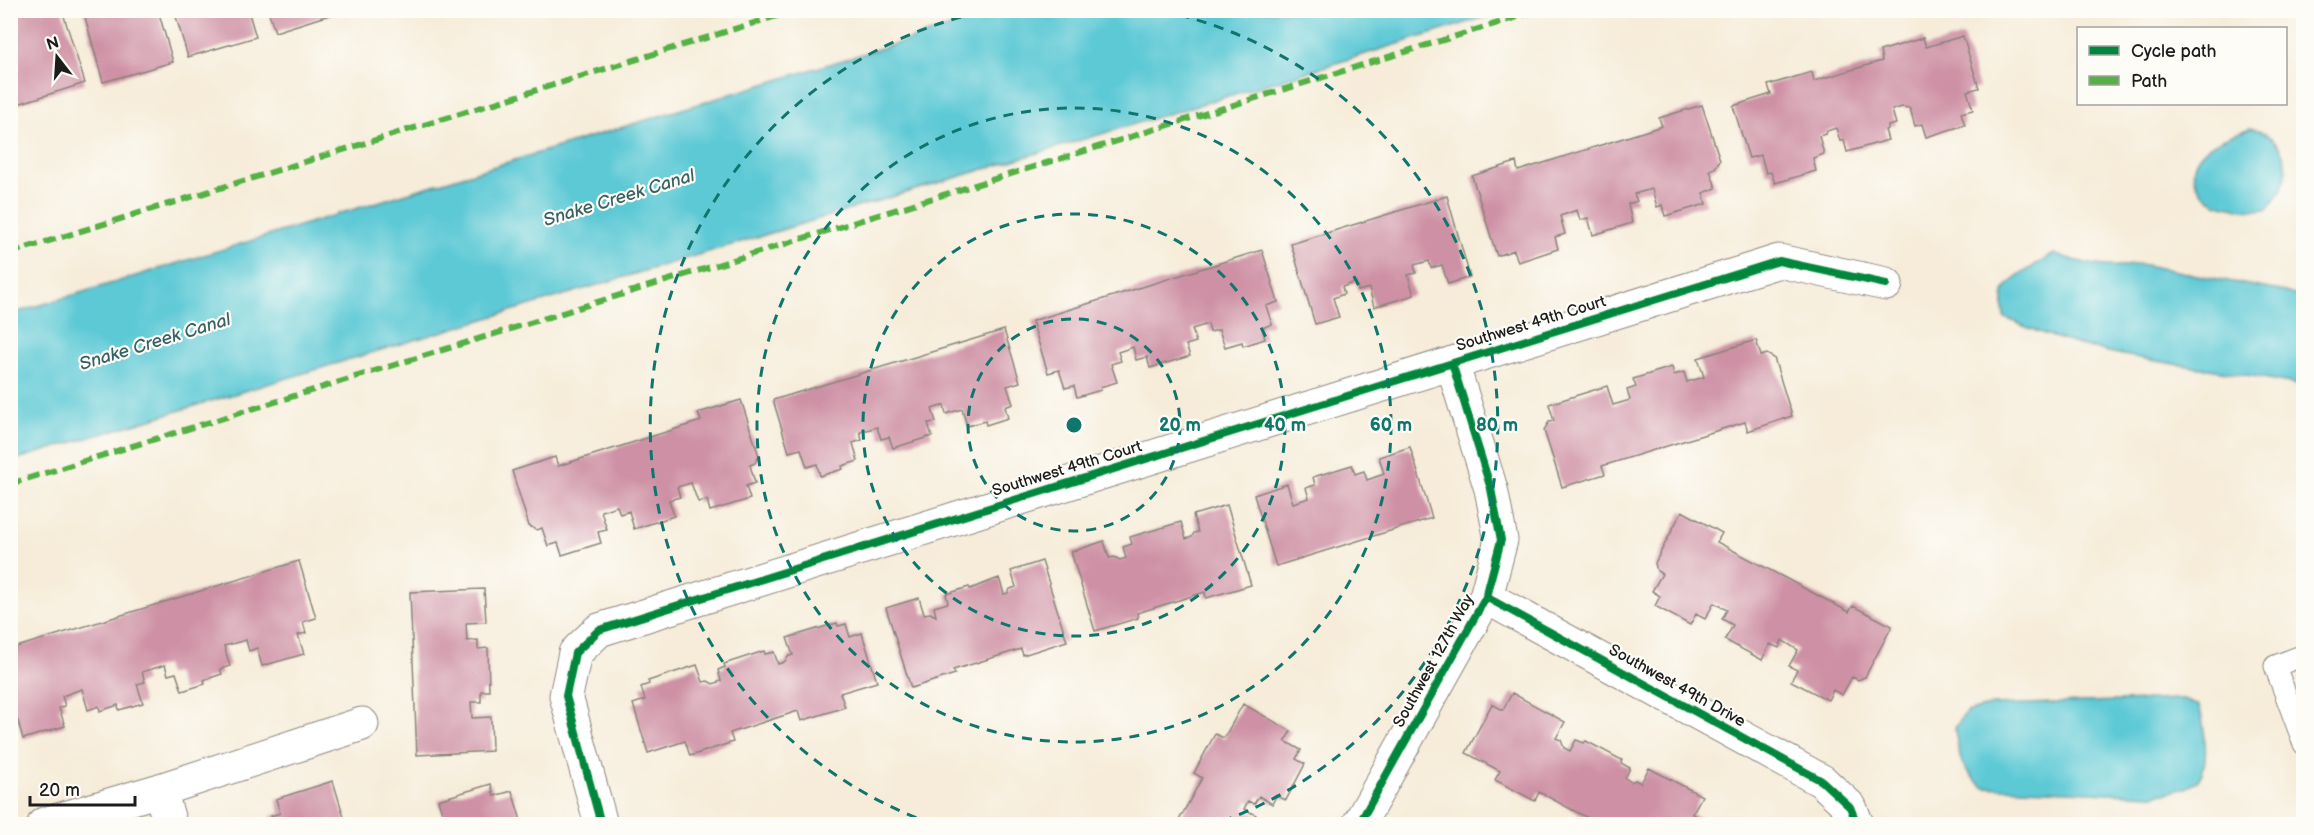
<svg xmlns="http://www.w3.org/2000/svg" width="2314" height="835" font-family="'Balsamiq Sans',sans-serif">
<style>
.water{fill:#5dc9d5;stroke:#3c7278;stroke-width:1.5}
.building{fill:#ce90a4}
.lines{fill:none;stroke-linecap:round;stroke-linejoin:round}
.service-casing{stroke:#89847a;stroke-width:23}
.minor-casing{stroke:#89847a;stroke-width:35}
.service{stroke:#fff;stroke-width:21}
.minor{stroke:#fff;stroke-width:33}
.quiet{stroke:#55b145;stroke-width:6;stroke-dasharray:12 6;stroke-linecap:butt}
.cycleway-casing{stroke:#fdfcf7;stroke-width:11}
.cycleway{stroke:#00873e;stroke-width:8}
.ring{fill:none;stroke:#0f766e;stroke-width:3;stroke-dasharray:10 8}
.labels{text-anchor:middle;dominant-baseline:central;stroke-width:4.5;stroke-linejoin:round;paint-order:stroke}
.street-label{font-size:16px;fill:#1c1c1c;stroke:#fdfcf7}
.water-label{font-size:18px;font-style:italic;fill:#366166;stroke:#fdfcf7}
.centre{fill:#0f766e;stroke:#fdfcf7;stroke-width:3}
.ring-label{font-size:18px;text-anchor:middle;font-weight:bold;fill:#0f766e;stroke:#fdfcf7;stroke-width:4.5;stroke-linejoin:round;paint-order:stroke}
</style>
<rect width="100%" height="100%" fill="#fdfcf7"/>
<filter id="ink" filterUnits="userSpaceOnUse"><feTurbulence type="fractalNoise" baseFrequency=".0167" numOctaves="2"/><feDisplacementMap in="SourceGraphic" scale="12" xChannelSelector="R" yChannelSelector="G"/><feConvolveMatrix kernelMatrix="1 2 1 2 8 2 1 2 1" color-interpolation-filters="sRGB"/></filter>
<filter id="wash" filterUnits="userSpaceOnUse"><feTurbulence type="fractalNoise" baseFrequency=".008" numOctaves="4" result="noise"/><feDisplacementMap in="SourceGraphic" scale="24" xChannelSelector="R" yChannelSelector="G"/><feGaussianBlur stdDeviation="1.35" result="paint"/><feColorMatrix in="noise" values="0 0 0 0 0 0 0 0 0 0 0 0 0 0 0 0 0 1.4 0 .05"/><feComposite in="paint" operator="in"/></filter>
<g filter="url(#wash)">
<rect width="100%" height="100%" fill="#f6ecd9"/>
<path class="water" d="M 1003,11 L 1505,11 L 1268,84 L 11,461 L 11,314 Z
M 2250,128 C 2279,134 2294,162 2281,190 C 2278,197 2272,203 2267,209 C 2251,211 2217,208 2205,196 C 2202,193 2199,188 2197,184 C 2191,174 2193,163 2201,154 C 2213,140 2233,135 2250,128 Z
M 2054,254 C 2087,264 2105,270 2140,264 L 2285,292 L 2303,298 L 2303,386 C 2204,363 2097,363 2004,317 C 2003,309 2001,296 2006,288 C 2012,277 2042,261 2054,254 Z
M 2183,699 L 2199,705 C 2204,725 2211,763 2198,780 C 2188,791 2167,792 2153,795 L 1983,787 C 1959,767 1959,758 1955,728 L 1966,712 L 1992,705 Z"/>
<g id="blocks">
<path class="building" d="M 10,10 L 62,10 L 85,83 L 18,104 L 10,80 Z
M 83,10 L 158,10 L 173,62 L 103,82 Z
M 174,10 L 248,10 L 256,37 L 188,57 Z
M 268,10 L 342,10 L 342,11 L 275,32 Z
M 1963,36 L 1979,88 L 1967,91 L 1973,110 L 1961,113 L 1965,125 L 1926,137 L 1922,124 L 1915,126 L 1910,108 L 1902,107 L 1892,110 L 1896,124 L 1888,126 L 1888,129 L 1885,130 L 1888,140 L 1847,152 L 1844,140 L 1840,141 L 1836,128 L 1827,131 L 1826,134 L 1819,136 L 1824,154 L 1813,158 L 1816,171 L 1775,183 L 1771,172 L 1766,173 L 1761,155 L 1749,158 L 1733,106 L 1771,94 L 1768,85 L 1812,72 L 1814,81 L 1882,61 L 1880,51 L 1923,38 L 1926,47 Z
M 1702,105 L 1720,160 L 1715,168 L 1710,170 L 1716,188 L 1703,193 L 1706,204 L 1665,216 L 1662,205 L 1657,207 L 1652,189 L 1634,194 L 1637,201 L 1628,204 L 1632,223 L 1593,235 L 1588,218 L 1580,220 L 1577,210 L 1560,216 L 1565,234 L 1555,237 L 1558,249 L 1518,262 L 1514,250 L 1497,256 L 1472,176 L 1516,162 L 1518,171 L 1662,126 L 1659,118 Z
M 1447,196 L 1470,277 L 1448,284 L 1442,265 L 1431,268 L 1429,261 L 1414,265 L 1416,273 L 1408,275 L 1414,295 L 1374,307 L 1369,288 L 1358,291 L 1356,282 L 1342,287 L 1344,294 L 1333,298 L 1339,317 L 1315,324 L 1291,244 Z
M 1262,250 L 1278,302 L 1266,306 L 1272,324 L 1262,328 L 1265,339 L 1243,346 L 1242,342 L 1225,347 L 1219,330 L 1210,332 L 1208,324 L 1192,329 L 1196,342 L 1186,345 L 1190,356 L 1150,368 L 1147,357 L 1136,360 L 1133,347 L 1118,352 L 1121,361 L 1111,364 L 1117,382 L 1100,387 L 1101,390 L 1077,397 L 1074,386 L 1065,388 L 1059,370 L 1048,373 L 1032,321 Z
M 1004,330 L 1020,382 L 1007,386 L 1013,404 L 1005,407 L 1008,418 L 986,425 L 985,421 L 967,426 L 962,409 L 946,414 L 944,405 L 932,409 L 936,422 L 928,423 L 932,436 L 893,448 L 889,437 L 881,439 L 877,427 L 860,432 L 862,440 L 853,443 L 858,461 L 842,466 L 843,469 L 820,476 L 817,464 L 807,467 L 801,449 L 789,452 L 773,400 Z
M 1756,340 L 1761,356 L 1767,354 L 1774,358 L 1792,416 L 1748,431 L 1745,422 L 1602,466 L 1605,474 L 1562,487 L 1544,430 L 1549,422 L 1554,421 L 1549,404 L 1607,386 L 1613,405 L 1630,400 L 1627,390 L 1636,387 L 1633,379 L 1672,367 L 1674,375 L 1684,372 L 1687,382 L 1704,377 L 1698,358 Z
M 741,400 L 759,456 L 755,463 L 750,465 L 755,483 L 746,486 L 750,499 L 710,511 L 707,500 L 698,502 L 691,483 L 677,487 L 680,497 L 669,500 L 674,516 L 634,529 L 629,511 L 620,514 L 617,506 L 601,511 L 607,530 L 598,532 L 601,543 L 562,555 L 558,543 L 548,546 L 542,528 L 537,530 L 529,526 L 512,471 L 555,457 L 558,466 L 701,421 L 698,413 Z
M 1410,447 L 1432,518 L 1276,566 L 1254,495 L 1287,484 L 1293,503 L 1309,498 L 1306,488 L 1315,485 L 1313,477 L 1352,465 L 1355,474 L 1364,471 L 1367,480 L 1384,474 L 1379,457 Z
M 1227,505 L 1251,585 L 1206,598 L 1205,592 L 1137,613 L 1138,618 L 1095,631 L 1071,552 L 1104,541 L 1109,558 L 1114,557 L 1120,560 L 1126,558 L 1123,547 L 1132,544 L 1130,537 L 1181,522 L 1186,539 L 1192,537 L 1194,533 L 1198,532 L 1193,515 Z
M 1682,511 L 1722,533 L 1717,542 L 1849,612 L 1853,606 L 1892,626 L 1865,677 L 1858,680 L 1852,677 L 1842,695 L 1833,690 L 1828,700 L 1791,681 L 1797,670 L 1789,666 L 1798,650 L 1782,640 L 1779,648 L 1770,644 L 1762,660 L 1725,640 L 1733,625 L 1722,619 L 1727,610 L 1714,603 L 1705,619 L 1696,614 L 1690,625 L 1655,606 L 1660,596 L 1652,591 L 1662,574 L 1657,571 L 1655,563 Z
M 299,561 L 316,618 L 303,622 L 306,633 L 298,635 L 304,654 L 262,666 L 257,648 L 249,651 L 246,640 L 224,646 L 230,666 L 220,669 L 222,674 L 204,680 L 205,684 L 182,691 L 176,673 L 168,675 L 165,665 L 142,672 L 145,682 L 137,684 L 143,703 L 119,710 L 118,705 L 100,711 L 99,706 L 88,710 L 82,689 L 62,696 L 65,706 L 59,708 L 65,726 L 23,739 L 18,721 L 10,723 L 10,649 Z
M 1042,561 L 1067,641 L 1023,655 L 1021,649 L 953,670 L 955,674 L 911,688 L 886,608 L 919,598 L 924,614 L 930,613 L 936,616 L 934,607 L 948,603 L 946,594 L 969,587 L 970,589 L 999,578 L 1004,594 L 1008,593 L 1010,589 L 1016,587 L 1011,571 Z
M 484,589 L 486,622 L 466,623 L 467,641 L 478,640 L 478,649 L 488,648 L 489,691 L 481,691 L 481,702 L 471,702 L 472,718 L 491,717 L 492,751 L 417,755 L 410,592 Z
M 837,623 L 838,626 L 846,624 L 850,637 L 862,633 L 877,682 L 840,693 L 845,707 L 801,721 L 798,711 L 730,733 L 733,742 L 690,756 L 685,741 L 648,753 L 633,704 L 645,700 L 641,687 L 649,684 L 648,681 L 697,665 L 703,682 L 708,681 L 713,684 L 721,681 L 718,670 L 725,667 L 724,664 L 764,651 L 765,654 L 774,652 L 778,664 L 784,662 L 789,656 L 793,655 L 787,638 Z
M 1512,693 L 1565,722 L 1556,738 L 1561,740 L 1564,748 L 1570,751 L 1576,740 L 1584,743 L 1586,741 L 1622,760 L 1621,763 L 1630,768 L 1625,778 L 1631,782 L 1635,780 L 1641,783 L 1649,768 L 1702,796 L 1692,814 L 1703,819 L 1700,824 L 1599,824 L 1539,792 L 1535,801 L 1495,780 L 1500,771 L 1466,753 L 1492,704 L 1503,710 Z
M 1243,704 L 1291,731 L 1285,741 L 1301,750 L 1296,759 L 1305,764 L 1286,800 L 1276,796 L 1272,804 L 1259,796 L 1254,804 L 1248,801 L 1244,809 L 1256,815 L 1251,823 L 1255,824 L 1177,824 L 1202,778 L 1194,773 L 1215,734 L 1224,738 Z
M 333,781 L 346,824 L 273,824 L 271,816 L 280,813 L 276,799 Z
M 491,784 L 494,796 L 512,791 L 522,824 L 446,824 L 438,800 Z"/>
</g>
</g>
<g filter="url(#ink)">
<use href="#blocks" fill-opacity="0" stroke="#89847a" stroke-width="1.5"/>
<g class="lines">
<defs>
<path id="service" d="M 2304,655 L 2275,666 L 2304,744"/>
<path id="minor" d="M 1486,597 L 1822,781 L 1850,807 L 1857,824
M 160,790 L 170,824
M 44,824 L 160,790 L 362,724
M 601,824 L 566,696 L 575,653 L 599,630 L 1779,261 L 1886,284
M 1359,824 L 1486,597 L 1501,540 L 1491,489 L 1452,363"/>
</defs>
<use href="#service" class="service-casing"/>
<use href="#minor" class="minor-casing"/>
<use href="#service" class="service"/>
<use href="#minor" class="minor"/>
<path class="quiet" d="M 10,253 L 796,10
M 10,484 L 1540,10"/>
<defs>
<path id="cycleway" d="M 1486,597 L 1822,781 L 1850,807 L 1857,824
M 601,824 L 566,696 L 575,653 L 599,630 L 1779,261 L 1886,284
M 1359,824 L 1486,597 L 1501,540 L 1491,489 L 1452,363"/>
</defs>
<use href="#cycleway" class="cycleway-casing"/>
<use href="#cycleway" class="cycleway"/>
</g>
</g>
<g class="ring">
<circle cx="1074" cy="425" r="106"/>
<circle cx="1074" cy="425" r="211"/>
<circle cx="1074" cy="425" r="317"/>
<path d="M933 824A423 423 0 0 1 986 11M1162 11A423 423 0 0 1 1215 824"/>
</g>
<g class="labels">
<g class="street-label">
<text transform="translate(1531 324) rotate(-17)">Southwest 49th Court</text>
<text transform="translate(1067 469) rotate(-17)">Southwest 49th Court</text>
<text transform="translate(1434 661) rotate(-61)">Southwest 127th Way</text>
<text transform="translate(1677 686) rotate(29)">Southwest 49th Drive</text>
</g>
<g class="water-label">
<text transform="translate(619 198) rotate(-17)">Snake Creek Canal</text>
<text transform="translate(155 342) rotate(-17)">Snake Creek Canal</text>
</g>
</g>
<circle cx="1074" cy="425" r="9" class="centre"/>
<g class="ring-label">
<text x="1180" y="431">20 m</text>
<text x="1285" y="431">40 m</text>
<text x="1391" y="431">60 m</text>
<text x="1497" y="431">80 m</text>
</g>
<rect width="2314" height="835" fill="none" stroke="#fdfcf7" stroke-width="36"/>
<rect x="2077" y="27" width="210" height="78" fill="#fdfcf7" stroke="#a3a29f" stroke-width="1.5"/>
<rect x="2089" y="46" width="30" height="9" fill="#00873e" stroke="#a3a29f" stroke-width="1.5"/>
<text x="2131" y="57" font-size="18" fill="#1c1c1c">Cycle path</text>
<rect x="2089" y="76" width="30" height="9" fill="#55b145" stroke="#a3a29f" stroke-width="1.5"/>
<text x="2131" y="87" font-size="18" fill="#1c1c1c">Path</text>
<g transform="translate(57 57) rotate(343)" stroke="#fdfcf7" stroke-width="4.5" paint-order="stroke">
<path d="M0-4.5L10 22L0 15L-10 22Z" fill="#1c1c1c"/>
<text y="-9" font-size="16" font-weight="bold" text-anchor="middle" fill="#1c1c1c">N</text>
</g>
<path d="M30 796v9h105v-9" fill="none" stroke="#1c1c1c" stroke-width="3"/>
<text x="39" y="796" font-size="18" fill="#1c1c1c" stroke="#fdfcf7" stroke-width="4.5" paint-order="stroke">20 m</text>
</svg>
